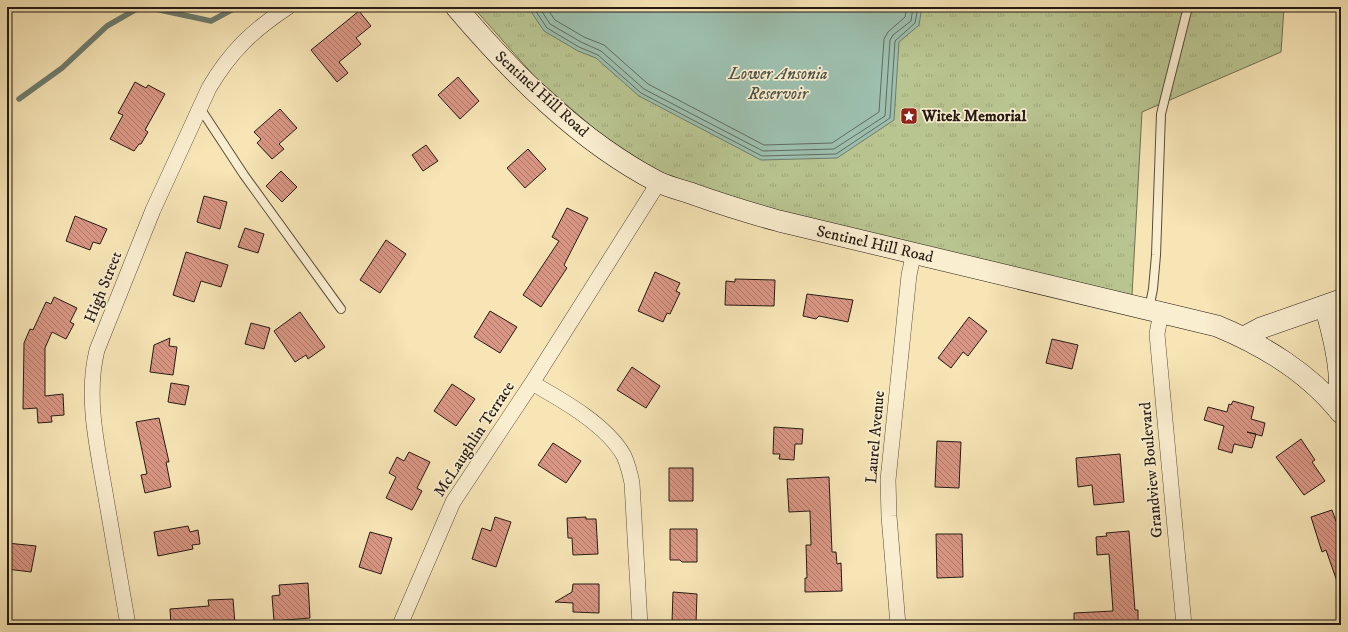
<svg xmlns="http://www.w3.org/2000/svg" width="1348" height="632" font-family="'IM FELL DW Pica',serif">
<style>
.park{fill:url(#park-tufts);stroke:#6f7052}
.water{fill:#9dbfae;stroke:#6d7d70}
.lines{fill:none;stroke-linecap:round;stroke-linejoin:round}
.shore{stroke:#616c60;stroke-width:1}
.stream{stroke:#6d7d70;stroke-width:5.5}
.building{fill:url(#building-back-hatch);stroke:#251a13}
.lane-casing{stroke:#5a4d3c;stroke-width:10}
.street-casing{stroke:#5a4d3c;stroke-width:16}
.secondary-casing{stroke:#251a13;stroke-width:22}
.lane{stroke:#faeed0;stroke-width:8}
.street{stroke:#faeed0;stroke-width:15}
.secondary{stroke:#faeed0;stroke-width:21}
.labels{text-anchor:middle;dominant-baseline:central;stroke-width:3.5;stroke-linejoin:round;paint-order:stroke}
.street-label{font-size:16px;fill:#251a13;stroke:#faeed0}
.poi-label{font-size:16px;font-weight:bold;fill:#251a13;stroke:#faeed0;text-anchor:start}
.water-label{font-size:17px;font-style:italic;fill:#4f5449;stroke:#faeed0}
</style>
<defs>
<pattern id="park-tufts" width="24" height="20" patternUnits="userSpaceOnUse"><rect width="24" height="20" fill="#b9c591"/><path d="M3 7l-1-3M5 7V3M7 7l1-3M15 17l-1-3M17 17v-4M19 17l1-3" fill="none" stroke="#9fa97c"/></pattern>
<pattern id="building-back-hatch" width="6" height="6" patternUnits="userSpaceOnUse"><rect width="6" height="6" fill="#d99684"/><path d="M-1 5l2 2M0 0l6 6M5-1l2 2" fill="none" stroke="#b07a6b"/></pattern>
</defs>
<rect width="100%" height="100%" fill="#f7e5b6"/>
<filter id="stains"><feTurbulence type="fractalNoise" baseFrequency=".005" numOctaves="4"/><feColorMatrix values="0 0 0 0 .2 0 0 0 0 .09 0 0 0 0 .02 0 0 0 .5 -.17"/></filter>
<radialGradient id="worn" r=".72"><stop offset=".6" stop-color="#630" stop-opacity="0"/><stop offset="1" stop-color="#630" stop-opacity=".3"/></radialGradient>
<path class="park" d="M 473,7 L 1284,7 L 1281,52 L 1142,112 L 1132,295 L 764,213 L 660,173 L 599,133 L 535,77 Z"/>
<path class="water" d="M 528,7 L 922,7 L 919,25 L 899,42 L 894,120 L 837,158 L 761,160 L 639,96 L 596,58 L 578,51 L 544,31 Z"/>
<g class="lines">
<path class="shore" d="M 533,7 L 547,28 L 579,47 L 598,55 L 641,93 L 762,156 L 836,154 L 890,118 L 895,41 L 915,23 L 918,7
M 539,7 L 550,24 L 581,42 L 601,51 L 644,89 L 763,151 L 834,149 L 885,116 L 890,40 L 893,35 L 911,21 L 913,7
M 546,7 L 555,20 L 584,37 L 604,45 L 648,84 L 764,145 L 832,143 L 879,112 L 884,39 L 888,32 L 905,17 L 907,7"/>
<path class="stream" d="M 146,7 L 211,21 L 237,7
M 19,99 L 62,68 L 107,26 L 140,7
M 7,123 L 9,120"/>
</g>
<path class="building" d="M 359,11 L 371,26 L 356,38 L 361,44 L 339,62 L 348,73 L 337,82 L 311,50 Z
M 458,77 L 479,101 L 460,119 L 438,95 Z
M 135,82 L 146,88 L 148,85 L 165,94 L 145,130 L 148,132 L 141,144 L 139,144 L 134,151 L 110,139 L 123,115 L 118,113 Z
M 280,109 L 297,128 L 279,144 L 284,149 L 272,159 L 257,143 L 261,139 L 254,132 Z
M 426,145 L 438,161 L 423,171 L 412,155 Z
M 528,149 L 546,169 L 525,188 L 507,168 Z
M 281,171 L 297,187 L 282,202 L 266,186 Z
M 204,196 L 227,202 L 220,229 L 197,222 Z
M 567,208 L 588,218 L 564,265 L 567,268 L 541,307 L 523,295 L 559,241 L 552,237 Z
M 75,216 L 107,229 L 100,244 L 93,242 L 90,250 L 66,241 Z
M 245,228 L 264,234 L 258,253 L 238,247 Z
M 386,240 L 406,254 L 380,293 L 360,280 Z
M 186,252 L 228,265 L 221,287 L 201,281 L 194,302 L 173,295 Z
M 655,272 L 680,283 L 676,291 L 680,293 L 670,314 L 667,313 L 663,322 L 638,311 Z
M 735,279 L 775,280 L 774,306 L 725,305 L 726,281 L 735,282 Z
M 807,294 L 853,300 L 848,322 L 819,316 L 816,319 L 803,316 Z
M 54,297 L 77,308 L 70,322 L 74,324 L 66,339 L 52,332 L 45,348 L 45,396 L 63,394 L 64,415 L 51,416 L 52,422 L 38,423 L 37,408 L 23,409 L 24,343 L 30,329 L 33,330 L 46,302 L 51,304 Z
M 490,311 L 517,327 L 500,353 L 474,337 Z
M 300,312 L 325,347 L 308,359 L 306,355 L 295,362 L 274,331 Z
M 969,317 L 987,331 L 968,356 L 963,352 L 951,368 L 938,358 Z
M 251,323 L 270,328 L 264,349 L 245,344 Z
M 170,338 L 169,346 L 177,347 L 173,375 L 150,372 L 154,345 Z
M 1052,339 L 1078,345 L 1072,369 L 1046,363 Z
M 632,367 L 660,386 L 646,408 L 617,390 Z
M 171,383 L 189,386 L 185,405 L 168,402 Z
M 452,384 L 475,399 L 456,426 L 434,411 Z
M 1233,401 L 1254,407 L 1251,419 L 1265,423 L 1262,436 L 1247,432 L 1256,434 L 1252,448 L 1234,444 L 1232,453 L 1218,449 L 1224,426 L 1204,420 L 1208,407 L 1227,412 L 1229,404 L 1231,405 Z
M 159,418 L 169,462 L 166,462 L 171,487 L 145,493 L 141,475 L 147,474 L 136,422 Z
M 774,427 L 803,429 L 802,444 L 795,444 L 794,460 L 779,459 L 780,454 L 773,454 Z
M 1301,439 L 1315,460 L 1312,462 L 1325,481 L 1304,495 L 1276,457 Z
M 937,441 L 961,442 L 959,488 L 935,487 Z
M 553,443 L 581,461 L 566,483 L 538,465 Z
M 409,452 L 430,462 L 417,488 L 422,491 L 412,510 L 386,498 L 396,477 L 389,473 L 397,457 L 404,461 Z
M 1120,454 L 1124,502 L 1094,505 L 1092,485 L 1078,487 L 1076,458 Z
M 669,468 L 693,468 L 693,501 L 669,501 Z
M 829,477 L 832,552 L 836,552 L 837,564 L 841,563 L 842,591 L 805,592 L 805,578 L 807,578 L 806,545 L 811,545 L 810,511 L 789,512 L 787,479 Z
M 1332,510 L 1341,535 L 1341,586 L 1339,587 L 1326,550 L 1322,552 L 1311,517 Z
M 495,517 L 511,522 L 496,567 L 472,559 L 482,528 L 491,531 Z
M 586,517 L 586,519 L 596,519 L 598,554 L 573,555 L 572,538 L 568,538 L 567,518 Z
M 188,526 L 190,532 L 198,530 L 200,544 L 192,545 L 193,549 L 158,556 L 154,532 Z
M 670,529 L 697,529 L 697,562 L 682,562 L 680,560 L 670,560 Z
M 1129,531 L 1135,610 L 1138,610 L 1138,625 L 1074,625 L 1074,613 L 1113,611 L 1109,554 L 1097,555 L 1096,537 L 1107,536 L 1106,533 Z
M 370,532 L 392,538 L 381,574 L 359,567 Z
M 936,534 L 962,534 L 963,577 L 937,578 Z
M 7,543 L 36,546 L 31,572 L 7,569 Z
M 308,583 L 310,618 L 274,621 L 272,596 L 280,595 L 279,585 Z
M 573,584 L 599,584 L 599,613 L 573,612 L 573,603 L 555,602 L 572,592 Z
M 673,592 L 697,594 L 696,623 L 672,622 Z
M 233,599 L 235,624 L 171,625 L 170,609 L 209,606 L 208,600 Z"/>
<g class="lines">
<defs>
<path id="lane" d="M 200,108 L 244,175 L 341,309
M 1149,309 L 1153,289 L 1156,255 L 1161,114 L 1188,7"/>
<path id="street" d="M 1161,312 L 1157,334 L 1184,625
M 532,383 C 562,400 607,425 624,456 C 628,465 630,473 632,483 L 640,625
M 128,625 C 121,583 113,540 106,498 C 98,450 85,398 97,350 L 153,210 L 209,88 C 230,52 253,30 288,7
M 400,625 L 453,502 L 532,383 L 659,182
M 898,625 L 889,516 L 888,480 L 909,275 L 914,252"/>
<path id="secondary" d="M 456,7 C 513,74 579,141 658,182 C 669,187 681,190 693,194 C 721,204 750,213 779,221 L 1217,326 C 1263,345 1310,374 1341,413
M 1325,306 C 1331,327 1341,365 1339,387 C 1339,393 1336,400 1335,405
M 1244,337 L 1261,328 L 1341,300"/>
</defs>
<use href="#lane" class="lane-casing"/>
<use href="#street" class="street-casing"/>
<use href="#secondary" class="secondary-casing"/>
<use href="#lane" class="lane"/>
<use href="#street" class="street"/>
<use href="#secondary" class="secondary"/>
</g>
<defs>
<symbol id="sight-square" viewBox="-11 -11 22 22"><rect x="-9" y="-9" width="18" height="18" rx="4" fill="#8f2418" stroke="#faeed0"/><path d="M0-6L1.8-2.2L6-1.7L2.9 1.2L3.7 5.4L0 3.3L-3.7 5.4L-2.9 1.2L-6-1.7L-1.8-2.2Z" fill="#fff"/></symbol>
</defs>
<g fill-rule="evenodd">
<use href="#sight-square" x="899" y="106" width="20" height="20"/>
</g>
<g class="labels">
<g class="street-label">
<text transform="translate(542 94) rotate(42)">Sentinel Hill Road</text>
<text transform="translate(875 244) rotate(13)">Sentinel Hill Road</text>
<text transform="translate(103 287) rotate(-68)">High Street</text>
<text transform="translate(875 437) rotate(-85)">Laurel Avenue</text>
<text transform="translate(474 439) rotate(-57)">McLaughlin Terrace</text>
<text transform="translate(1151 470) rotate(-95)">Grandview Boulevard</text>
</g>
<g class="poi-label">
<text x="922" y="116">Witek Memorial</text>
</g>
<g class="water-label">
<text x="778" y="74">Lower Ansonia<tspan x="778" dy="20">Reservoir</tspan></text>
</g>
</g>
<rect width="1348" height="632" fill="none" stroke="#f7e5b6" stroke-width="24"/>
<rect x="8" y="8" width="1332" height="616" fill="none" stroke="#251a13" stroke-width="2"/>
<rect x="12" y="12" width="1324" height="608" fill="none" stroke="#251a13"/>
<rect width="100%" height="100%" filter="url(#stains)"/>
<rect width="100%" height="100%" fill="url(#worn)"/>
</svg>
